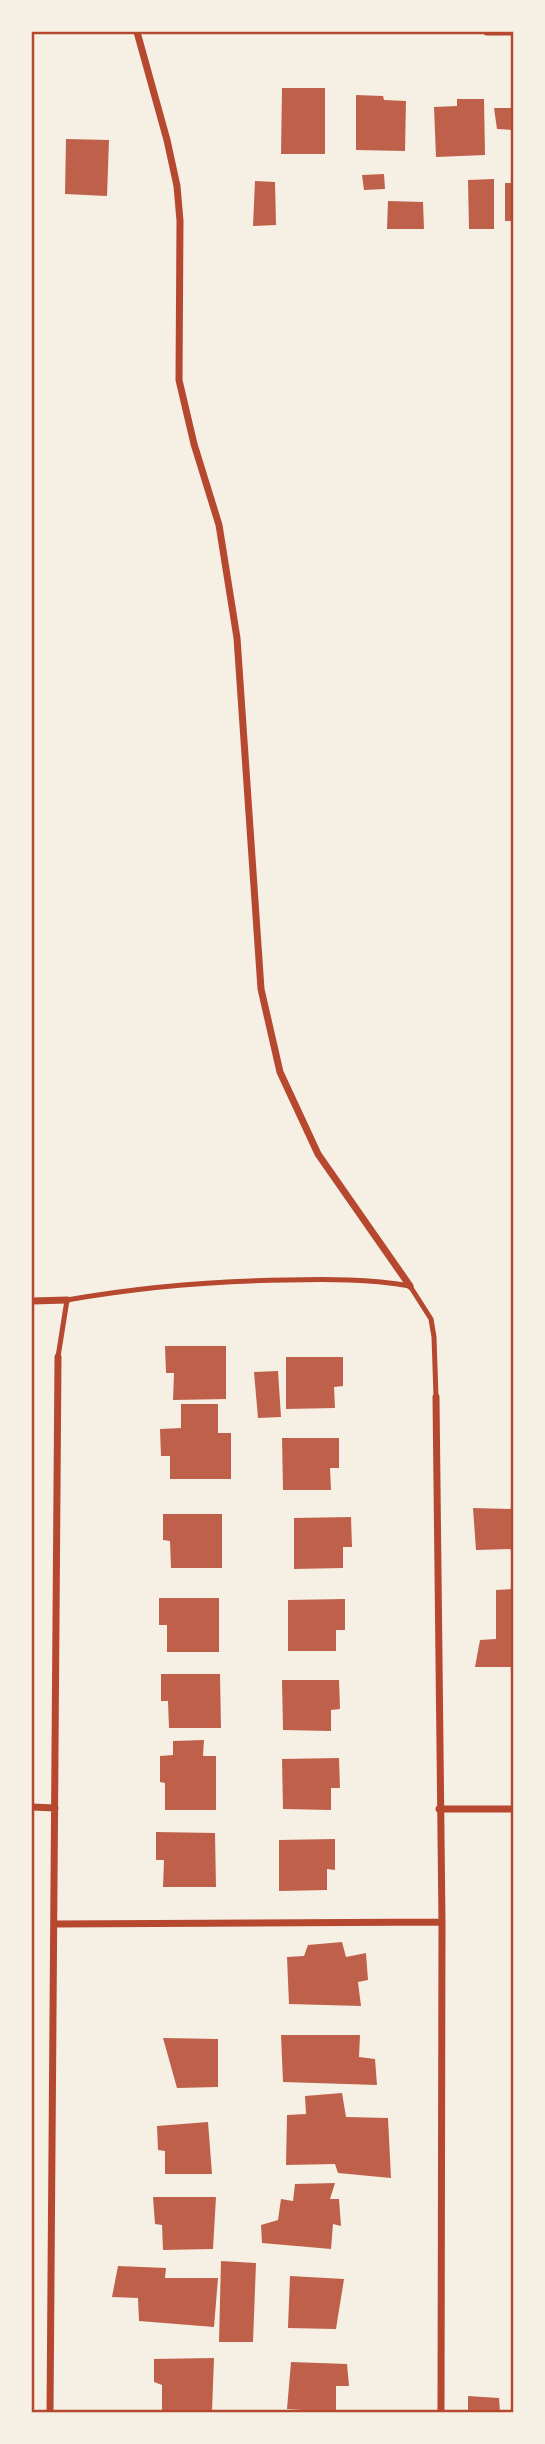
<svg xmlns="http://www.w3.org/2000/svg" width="545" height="2444" font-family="Poppins,sans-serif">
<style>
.building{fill:#bf614a}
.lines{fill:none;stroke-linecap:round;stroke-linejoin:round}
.service{stroke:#b5482f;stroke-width:5}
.minor{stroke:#b5482f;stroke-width:7}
.neatline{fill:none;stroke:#b5482f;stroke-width:2.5}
</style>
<rect width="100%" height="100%" fill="#f6efe4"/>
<path class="building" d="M 282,88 L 325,88 L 325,154 L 281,154 Z
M 356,95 L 383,96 L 384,100 L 406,101 L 405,151 L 356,150 Z
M 457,99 L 484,99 L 485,155 L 436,157 L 434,107 L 457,106 Z
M 494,108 L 514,108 L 514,130 L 497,129 Z
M 66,139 L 109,140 L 107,196 L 65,194 Z
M 384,174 L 385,189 L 364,190 L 362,175 Z
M 494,179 L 494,229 L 469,229 L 468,180 Z
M 255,181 L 275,182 L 276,225 L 253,226 Z
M 505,183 L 514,183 L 514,221 L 505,221 Z
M 388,201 L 423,202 L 424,229 L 387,229 Z
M 165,1346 L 226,1346 L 226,1399 L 173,1400 L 174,1373 L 166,1373 Z
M 286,1357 L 343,1357 L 343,1386 L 334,1387 L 335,1408 L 286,1409 Z
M 278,1371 L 281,1417 L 258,1418 L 254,1372 Z
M 181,1404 L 218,1404 L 218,1433 L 231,1433 L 231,1479 L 170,1479 L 170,1456 L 161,1456 L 160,1429 L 181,1428 Z
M 282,1438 L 339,1438 L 339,1468 L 330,1468 L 331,1490 L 283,1490 Z
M 473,1508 L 514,1509 L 514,1549 L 476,1550 Z
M 163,1514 L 222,1514 L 222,1568 L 171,1568 L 170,1541 L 163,1540 Z
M 351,1517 L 352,1547 L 343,1547 L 343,1568 L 294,1569 L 294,1518 Z
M 514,1589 L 514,1667 L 475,1667 L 480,1640 L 496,1639 L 496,1590 Z
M 159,1598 L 219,1598 L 219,1652 L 167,1652 L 167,1625 L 159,1625 Z
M 345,1599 L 345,1630 L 336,1630 L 336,1651 L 288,1651 L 288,1600 Z
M 161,1674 L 220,1674 L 221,1728 L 169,1728 L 168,1701 L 161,1701 Z
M 282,1680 L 339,1680 L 340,1709 L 331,1710 L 331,1731 L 283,1730 Z
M 204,1740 L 203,1756 L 216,1756 L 216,1810 L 165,1810 L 165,1783 L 160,1782 L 160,1756 L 173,1755 L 173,1741 Z
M 339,1758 L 340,1788 L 331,1788 L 331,1810 L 283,1809 L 282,1759 Z
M 156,1832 L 215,1833 L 216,1887 L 163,1887 L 164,1860 L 156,1860 Z
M 335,1839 L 335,1870 L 327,1869 L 327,1890 L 279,1891 L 279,1840 Z
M 342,1942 L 346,1957 L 366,1953 L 368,1980 L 358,1982 L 361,2006 L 289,2004 L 287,1957 L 304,1956 L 308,1945 Z
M 281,2035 L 360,2035 L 359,2057 L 375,2059 L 377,2085 L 283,2082 Z
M 163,2038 L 218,2039 L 218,2087 L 177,2088 Z
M 342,2093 L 346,2117 L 388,2118 L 391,2178 L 338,2173 L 335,2164 L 286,2165 L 287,2115 L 306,2114 L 305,2096 Z
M 208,2122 L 212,2174 L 165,2174 L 165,2151 L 158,2150 L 157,2126 Z
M 335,2183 L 330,2199 L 339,2199 L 341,2226 L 333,2224 L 331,2249 L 262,2243 L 261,2225 L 278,2220 L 281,2199 L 293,2201 L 295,2184 Z
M 153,2197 L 216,2197 L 213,2249 L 163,2250 L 162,2225 L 155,2224 Z
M 221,2261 L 256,2263 L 253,2342 L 219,2342 Z
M 118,2266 L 166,2268 L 165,2278 L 218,2278 L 214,2327 L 139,2321 L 138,2298 L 112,2297 Z
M 290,2276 L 344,2279 L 336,2329 L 288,2328 Z
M 214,2358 L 212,2412 L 162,2412 L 162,2385 L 154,2382 L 154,2359 Z
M 291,2362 L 347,2364 L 349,2386 L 336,2386 L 336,2412 L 287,2409 Z
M 468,2396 L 499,2398 L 500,2412 L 468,2412 Z"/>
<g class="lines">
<path class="service" d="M 58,1357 L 67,1300 C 140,1287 213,1281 287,1280 C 329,1279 369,1279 410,1286 L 431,1319 L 434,1337 L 436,1397"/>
<path class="minor" d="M 137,32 L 167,140 L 177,186 L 180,221 L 179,380 L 194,444 L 219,525 L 237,638 L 261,989 L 280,1072 L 318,1154 L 410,1286
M 487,32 L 514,32
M 32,1301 L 67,1300
M 436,1397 L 442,1922 L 441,2412
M 32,1807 L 55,1808
M 439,1809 L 514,1809
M 54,1924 L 442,1922
M 50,2412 L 58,1357"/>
</g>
<rect width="545" height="2444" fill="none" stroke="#f6efe4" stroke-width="66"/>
<rect x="33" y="33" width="479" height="2378" class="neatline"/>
</svg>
